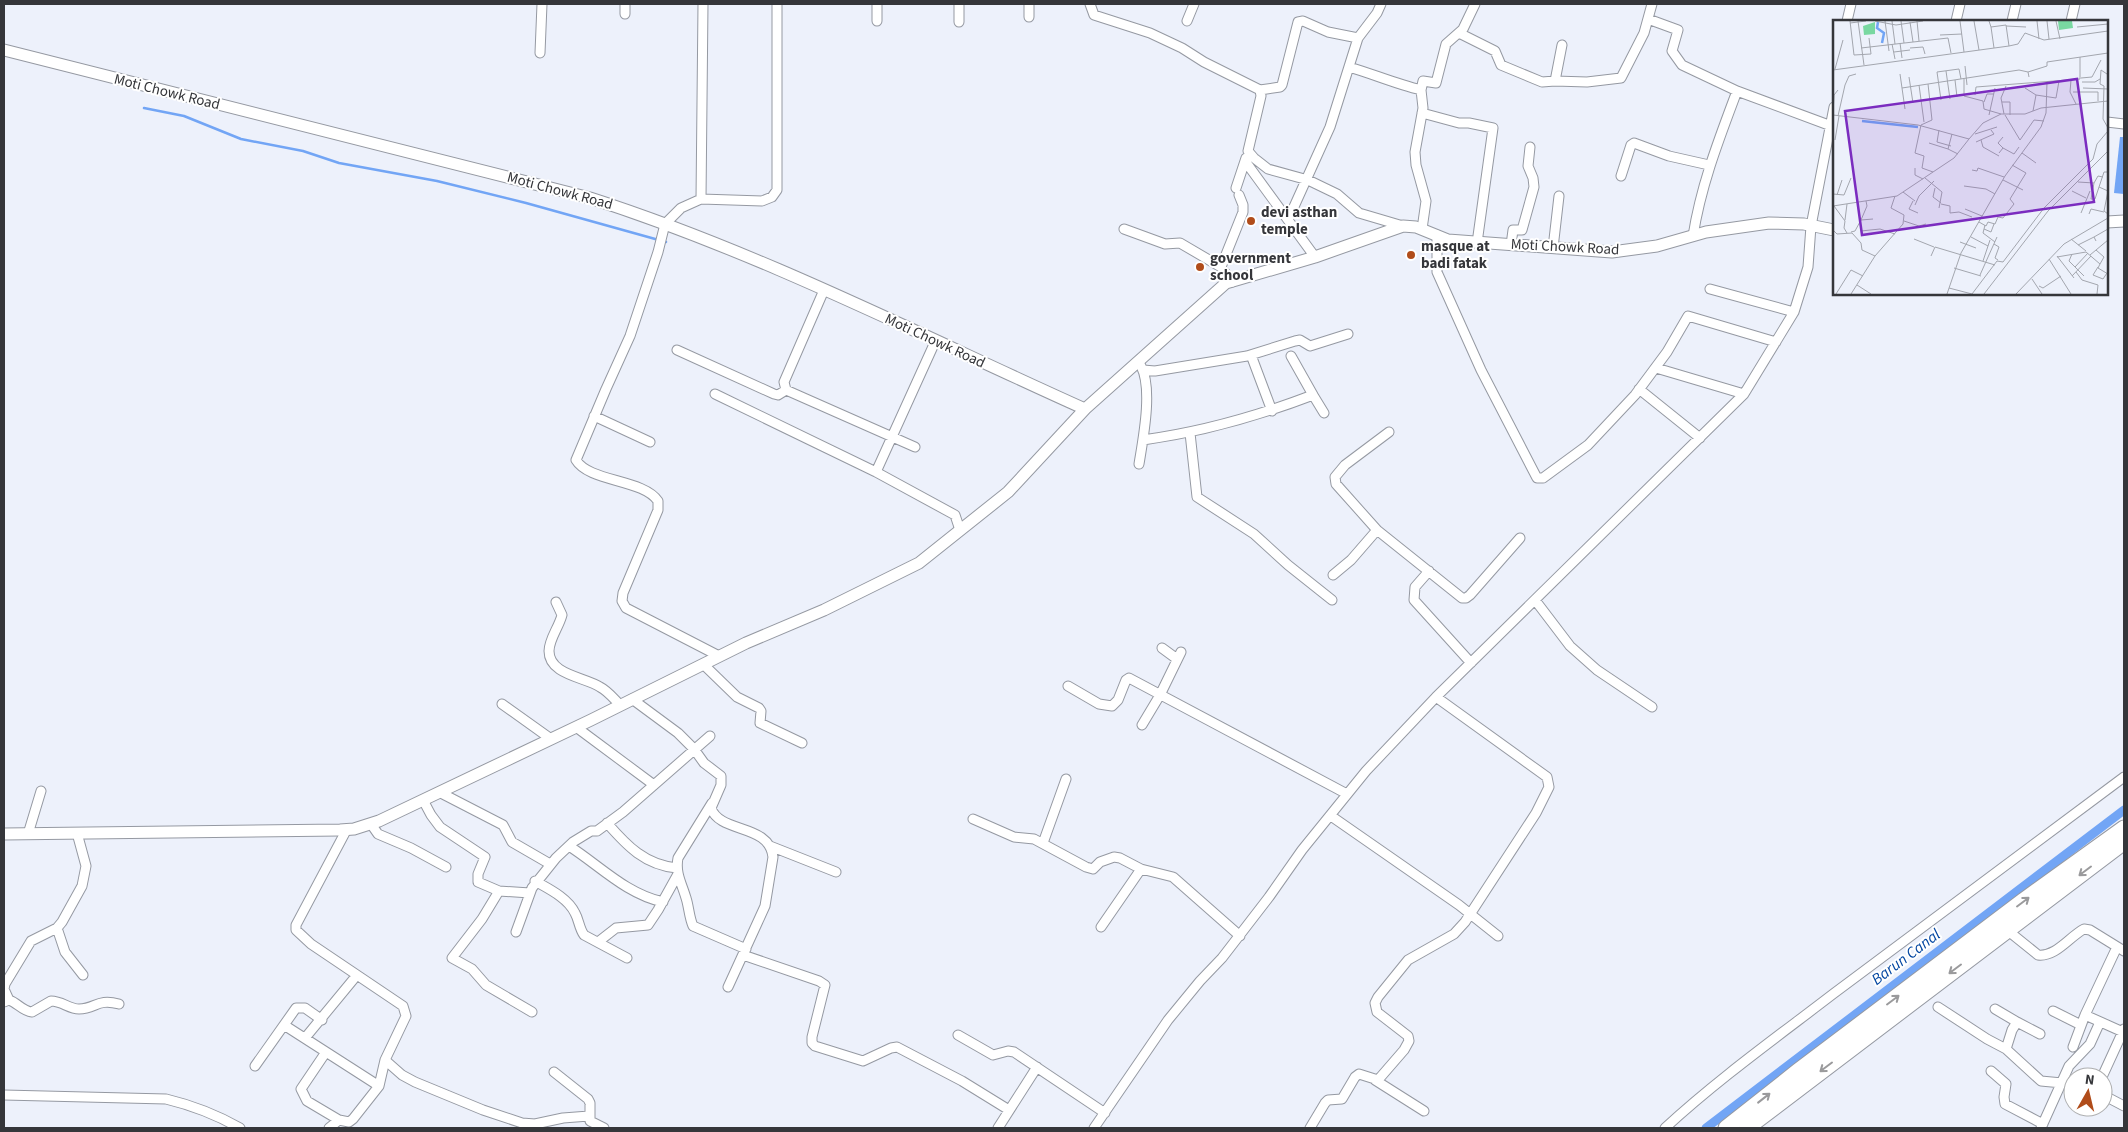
<svg xmlns="http://www.w3.org/2000/svg" width="2128" height="1132" font-family="'Source Sans 3',sans-serif">
<style>
.water{fill:#72a5f5}
.lines{fill:none;stroke-linecap:round;stroke-linejoin:round}
.stream{stroke:#72a5f5;stroke-width:2.5}
.canal{stroke:#72a5f5;stroke-width:9}
.minor-casing{stroke:#9599a2;stroke-width:11}
.tertiary-casing{stroke:#9599a2;stroke-width:13}
.trunk-casing{stroke:#9599a2;stroke-width:17}
.minor{stroke:#fff;stroke-width:9}
.tertiary{stroke:#fff;stroke-width:11}
.trunk{stroke:#fff;stroke-width:15}
.oneway{stroke:#9a9a9c}
.poi-dot{fill:#b04c1a;stroke:#fff;stroke-width:2}
.labels{text-anchor:middle;dominant-baseline:central;stroke-width:4;stroke-linejoin:round;paint-order:stroke}
.street-label{font-size:15px;fill:#35363a;stroke:#fff}
.poi-label{font-size:15px;font-weight:bold;fill:#35363a;stroke:#fff;text-anchor:start}
.water-label{font-size:16px;font-style:italic;fill:#0447a2;stroke:#fff}
.inset-river{fill:none;stroke:#72a5f5;stroke-width:2.5}
.inset-road{fill:none;stroke:#a3a6ae;stroke-width:1}
.view{fill:#7b2cbf;fill-opacity:0.15;stroke:#7b2cbf;stroke-width:2.5}
.inset-edge{fill:none;stroke:#35363a;stroke-width:2.5}
</style>
<rect width="100%" height="100%" fill="#edf1fb"/>
<path class="water" d="M 2120,137 L 2124,137 L 2124,194 L 2114,193 Z"/>
<g class="lines">
<path class="stream" d="M 144,108 L 184,116 L 241,139 L 303,151 L 339,163 L 437,181 L 526,203 L 666,242"/>
<path class="canal" d="M 1706,1128 L 2124,810"/>
<defs>
<path id="minor" d="M 625,4 L 625,14
M 959,4 L 959,22
M 1090,4 L 1094,15 L 1150,33 L 1182,48 L 1204,62 L 1260,90 L 1261,96 L 1248,151 L 1254,158 L 1268,169 L 1308,180 L 1337,194 L 1359,213 L 1403,226
M 1029,17 L 1029,4
M 1648,19 L 1678,30 L 1672,51 L 1682,65 L 1737,91 L 1834,127
M 877,21 L 877,4
M 1187,21 L 1194,4
M 1847,21 L 1851,4
M 1956,21 L 1960,4
M 2012,21 L 2016,4
M 2071,21 L 2075,4
M 1459,33 L 1495,51 L 1501,65 L 1542,82 L 1555,81 L 1562,45
M 540,53 L 542,4
M 1349,67 C 1373,74 1396,84 1421,90
M 1555,81 L 1587,82 L 1621,78 L 1644,33 L 1652,4
M 1260,90 L 1280,87 L 1282,85 L 1298,22 L 1303,21 L 1328,32 L 1358,38
M 1422,113 L 1459,123 L 1469,123 L 1493,128 L 1477,243
M 2107,122 L 2124,124
M 1245,161 L 1315,257
M 1621,176 L 1631,145 L 1634,143 L 1669,156 L 1709,165
M 1236,188 L 1246,158
M 701,199 L 703,4
M 1288,220 L 1330,127 L 1358,38 L 1377,13 L 1381,4
M 1124,229 L 1165,244 L 1180,243 L 1221,267 L 1232,282
M 1422,229 L 1426,201 L 1416,165 L 1415,152 L 1423,108 L 1421,90 L 1423,81 L 1436,83 L 1446,44 L 1463,29 L 1475,4
M 1437,235 L 1437,272 L 1481,370 L 1537,478 L 1543,478 L 1588,445 L 1635,395 L 1667,352 L 1688,316 L 1776,342
M 1693,236 C 1701,185 1719,139 1737,91
M 1511,245 L 1513,230 L 1522,230 L 1534,187 L 1533,178 L 1528,166 L 1530,147
M 1553,248 L 1559,196
M 1221,267 L 1243,212 L 1243,205 L 1239,195
M 1710,289 L 1794,312
M 824,290 L 784,382 L 786,390 L 915,447
M 935,342 L 876,472 L 955,515 L 960,530
M 677,350 L 774,394 L 778,395 L 786,390
M 1251,355 L 1272,411
M 1656,368 L 1744,394
M 1143,370 L 1155,371 L 1247,356 L 1295,341 L 1300,340 L 1310,346 L 1348,334
M 1639,389 L 1700,438
M 715,394 L 876,472
M 1313,395 L 1324,413
M 594,416 L 650,442
M 1190,433 L 1197,497 L 1254,534 L 1288,565 L 1332,600
M 1143,440 C 1202,432 1258,416 1313,395 L 1291,356
M 1139,464 C 1143,439 1153,389 1141,366
M 1377,530 L 1462,598 L 1466,598 L 1470,595 L 1520,538
M 1429,571 L 1415,587 L 1414,600 L 1471,663
M 1333,575 L 1351,560 L 1377,530 L 1336,484 L 1335,477 L 1345,465 L 1389,432
M 1535,600 L 1570,646 L 1597,670 L 1652,707
M 556,602 L 562,615 C 559,627 549,639 549,651 C 549,675 585,677 600,687 C 608,691 614,699 620,705
M 1162,648 L 1177,659
M 719,656 L 626,608 L 622,601 L 623,593 L 658,510 L 658,501 C 643,479 589,482 576,460 L 606,389 L 630,336 L 658,252 L 665,224 L 681,208 L 701,199 L 762,201 L 772,197 L 777,190 L 777,4
M 703,664 L 737,697 L 759,708 L 761,711 L 760,723 L 802,743
M 1068,686 L 1099,704 L 1112,706 L 1118,700 L 1126,680 L 1129,678 L 1347,794
M 632,699 L 678,733 L 694,749 L 704,763 L 721,776 L 721,785 L 711,808 C 720,834 769,823 773,857 L 765,906 L 728,987
M 502,704 L 551,739
M 1142,725 L 1160,695 L 1181,652
M 576,727 L 654,785
M 439,792 L 503,825 L 512,842 L 550,864
M 423,800 L 431,815 L 440,827 L 485,857 L 478,874 L 478,882 L 499,891 L 530,893
M 712,803 L 678,858 C 675,873 682,884 686,898 C 689,907 689,917 693,926 L 746,949
M 1331,816 L 1459,905 L 1498,936
M 973,819 L 1014,837 L 1034,839 L 1086,867 L 1093,869 L 1100,862 L 1114,857 L 1120,858 L 1141,869 L 1173,877 L 1240,936
M 607,823 C 627,846 645,865 677,868
M 371,824 L 378,834 L 411,848 L 446,867
M 28,834 L 41,791
M 1043,843 L 1066,779
M 569,846 C 599,865 626,894 663,902
M 770,846 L 836,872
M 535,881 C 549,889 568,898 575,913 C 579,920 579,928 584,935 L 627,958
M 499,891 L 482,919 L 452,958 L 472,969 L 486,985 L 532,1012
M 1101,927 L 1141,869
M 57,928 L 65,952 L 83,975
M 2007,930 L 2038,955 C 2056,957 2069,937 2084,929 L 2090,930 L 2124,951
M 516,932 L 532,888 L 556,858 L 573,842 L 591,831 L 597,831 L 623,812 L 710,736
M 598,942 L 616,928 L 648,925 L 658,910 L 678,874
M 743,955 L 819,981 L 825,985 L 812,1037 L 812,1043 L 815,1046 L 863,1061 L 891,1048 L 897,1047 L 962,1081 L 1009,1110
M 9,1000 L 4,989 L 5,984 L 31,941 L 57,928 L 62,922 L 82,886 L 86,866 L 77,833
M 4,1002 L 9,1000 C 18,1003 22,1011 32,1012 L 51,1001 C 62,1001 69,1009 79,1009 C 96,1009 97,998 119,1004
M 1938,1007 L 1987,1039 L 2006,1049 L 2041,1081 L 2062,1083
M 1995,1009 L 2017,1022 L 2012,1030 L 2006,1049
M 2053,1011 L 2081,1025
M 2085,1015 L 2123,1032
M 2017,1022 L 2040,1034
M 284,1025 L 379,1086
M 958,1035 L 993,1055 L 1008,1051 L 1014,1052 L 1105,1113
M 305,1038 L 357,975
M 2073,1047 L 2085,1015 L 2117,947
M 326,1052 L 301,1089 L 307,1101 L 339,1120
M 385,1060 L 402,1075 L 415,1082 L 483,1110 L 522,1123 L 535,1124 L 563,1118 L 589,1116
M 255,1066 L 296,1008 L 305,1008 L 322,1020
M 1991,1071 L 2006,1084 L 2004,1097 L 2005,1104 L 2043,1124
M 554,1072 L 588,1099 L 590,1103 L 590,1121 L 604,1128
M 2102,1077 L 2124,1029
M 1375,1080 L 1424,1111
M 4,1095 L 166,1099 C 191,1105 217,1115 240,1128
M 2103,1095 L 2124,1106
M 329,1128 L 339,1120 L 349,1122 L 353,1119 L 379,1086 L 385,1060 L 406,1016 L 403,1006 L 311,944 L 296,930 L 296,925 L 347,829
M 998,1128 L 1037,1067
M 1094,1128 L 1168,1020 L 1200,981 L 1222,958 L 1269,897 L 1302,850 L 1366,771 L 1436,697 L 1744,394 L 1794,312 L 1808,267 L 1811,226 L 1834,107
M 1310,1128 L 1325,1103 L 1328,1100 L 1342,1099 L 1355,1077 L 1359,1074 L 1378,1080 L 1404,1050 L 1409,1041 L 1408,1036 L 1377,1012 L 1375,1003 L 1378,997 L 1408,960 L 1454,934 L 1465,922 L 1536,813 L 1549,787 L 1547,777 L 1436,697
M 1665,1128 C 1717,1080 1777,1037 1833,994 C 1930,921 2027,849 2124,777
M 2041,1128 L 2069,1066 L 2090,1044 L 2100,1022"/>
<path id="tertiary" d="M 4,50 L 590,198 C 761,253 922,336 1085,409 L 1226,283 L 1315,257 L 1403,226 L 1416,227 L 1448,240 L 1612,252 L 1657,246 L 1706,232 L 1769,223 L 1804,224 L 1834,230
M 2107,222 L 2124,221
M 4,834 L 340,830 L 354,829 L 379,821 L 591,720 L 746,643 L 824,610 L 919,563 L 1008,492 L 1085,409"/>
<path id="trunk" d="M 1726,1128 L 1798,1071 L 2024,900 L 2124,828
M 1747,1128 L 2124,842"/>
</defs>
<use href="#minor" class="minor-casing"/>
<use href="#tertiary" class="tertiary-casing"/>
<use href="#trunk" class="trunk-casing"/>
<use href="#minor" class="minor"/>
<use href="#tertiary" class="tertiary"/>
<use href="#trunk" class="trunk"/>
</g>
<defs><path id="oneway-shaft" d="M-6 0H5M1.5-3L5.5 0L1.5 3" fill="none" stroke-width="1.6" stroke-linecap="round" stroke-linejoin="round" transform="scale(1.25)"/></defs>
<g class="oneway">
<use href="#oneway-shaft" transform="translate(2085 871) rotate(143)"/>
<use href="#oneway-shaft" transform="translate(2023 902) rotate(-37)"/>
<use href="#oneway-shaft" transform="translate(1955 969) rotate(143)"/>
<use href="#oneway-shaft" transform="translate(1893 1000) rotate(-37)"/>
<use href="#oneway-shaft" transform="translate(1826 1067) rotate(143)"/>
<use href="#oneway-shaft" transform="translate(1764 1098) rotate(-38)"/>
</g>
<g class="poi-dot">
<circle cx="1251" cy="221" r="5"/>
<circle cx="1411" cy="255" r="5"/>
<circle cx="1200" cy="267" r="5"/>
</g>
<g class="labels">
<g class="street-label">
<text transform="translate(167 92) rotate(14)">Moti Chowk Road</text>
<text transform="translate(560 191) rotate(15)">Moti Chowk Road</text>
<text transform="translate(1565 247) rotate(3)">Moti Chowk Road</text>
<text transform="translate(935 341) rotate(25)">Moti Chowk Road</text>
</g>
<g class="poi-label">
<text x="1261" y="212">devi asthan<tspan x="1261" dy="17">temple</tspan></text>
<text x="1421" y="246">masque at<tspan x="1421" dy="17">badi fatak</tspan></text>
<text x="1210" y="258">government<tspan x="1210" dy="17">school</tspan></text>
</g>
<g class="water-label">
<text transform="translate(1906 957) rotate(-37)">Barun Canal</text>
</g>
</g>
<g transform="translate(1833 20)">
<rect width="275" height="275" fill="#edf1fb"/>
<path d="M 225,1 L 239,1 L 240,8 L 226,10 ZM 42,2 L 42,14 L 31,15 L 30,6 Z" fill="#79d8a1"/>
<path class="inset-river" d="M 45,2 L 44,8 L 51,13 L 49,23M 29,101 L 85,107"/>
<path class="inset-road" d="M 17,1 L 21,35 L 38,34 L 36,18M 25,1 L 31,45M 42,1 L 63,5 L 90,1M 52,1 L 56,31M 59,1 L 62,24M 68,1 L 71,23M 84,1 L 86,21M 127,1 L 131,32M 141,1 L 146,30M 156,1 L 158,7 L 173,5 L 176,26M 204,1 L 206,19M 214,1 L 216,19M 223,1 L 227,19M 77,2 L 80,22M 17,3 L 33,1M 173,6 L 193,7M 158,7 L 161,28M 244,7 L 275,4M 192,13 L 211,20 L 275,11M 107,15 L 129,14M 67,23 L 69,38M 59,24 L 62,39M 28,28 L 115,18 L 118,33M 77,28 L 90,27 L 92,34M 61,32 L 77,30M 132,46 L 134,65M 2,49 L 10,20M 0,50 L 176,26 L 185,24 L 192,13M 113,51 L 117,79M 195,52 L 214,46 L 214,42 L 275,33M 67,54 L 72,89M 274,54 L 268,50 L 267,64 L 271,66 L 270,99 L 275,108M 76,57 L 80,83M 248,58 L 259,57 L 268,40M 131,59 L 131,76 L 150,81 L 151,89 L 168,94M 122,60 L 124,77M 238,60 L 237,72 L 243,84M 249,62 L 262,62 L 267,59M 95,64 L 99,100 L 88,105 L 82,133 L 91,136 L 89,148 L 100,152M 86,65 L 91,102M 69,68 L 186,50 L 195,52 L 196,57M 192,68 L 203,75 L 223,78 L 226,61M 250,68 L 275,69M 240,72 L 265,72 L 265,81M 142,75 L 143,67 L 247,59 L 247,37M 108,80 L 104,52 L 126,49 L 128,59M 151,82 L 154,74 L 161,74M 169,82 L 177,82 L 177,95M 200,91 L 203,75M 171,94 L 168,78 L 173,66M 0,95 L 85,105 L 136,119 L 150,103 L 168,94 L 192,94 L 208,88 L 275,81M 0,95 L 1,75 L 5,70M 156,95 L 162,68M 172,95 L 187,120 L 201,100 L 211,101M 5,96 L 12,65 L 16,56 L 23,54M 106,110 L 104,122 L 118,126M 119,114 L 115,129 L 125,134M 142,114 L 164,107M 2,120 L 6,96M 148,120 L 150,127 L 166,136M 143,122 L 161,114 L 158,110M 96,123 L 115,129M 170,128 L 181,134 L 186,127M 166,133 L 170,128 L 165,123 L 170,117M 189,133 L 203,143M 82,148 L 82,155 L 90,159M 139,150 L 144,151 L 145,148 L 171,157M 275,152 L 271,152 L 266,167 L 275,171 L 271,191 L 275,194M 92,158 L 109,172 L 106,188M 170,160 L 190,170M 245,162 L 261,163 L 265,156 L 270,157M 261,163 L 258,179 L 262,179 L 266,167M 131,166 L 153,169 L 162,174M 102,168 L 100,177 L 108,183M 239,171 L 253,178M 70,172 L 82,181M 0,174 L 11,175 L 18,158M 4,175 L 9,160M 80,181 L 76,189 L 85,193M 108,184 L 117,186 L 117,193 L 126,192 L 139,197M 82,185 L 86,176 L 101,161M 0,186 L 64,176 L 121,138 L 136,119M 1,186 L 12,201 L 11,208 L 14,213M 132,189 L 149,196M 248,193 L 257,171M 256,194 L 258,189 L 271,192M 12,200 L 14,184M 28,200 L 34,186 L 33,181M 71,201 L 86,206 L 93,204M 146,202 L 153,206 L 155,202 L 162,204 L 165,197 L 170,198 L 181,184 L 177,179 L 193,153 L 179,145M 152,205 L 150,213 L 162,222M 151,209 L 158,212 L 161,204M 0,210 L 4,214 L 19,213 L 28,223 L 29,230 L 42,236 L 18,274M 28,211 L 47,209 L 62,214M 18,212 L 22,211 L 28,200 L 40,199M 138,217 L 155,226M 81,219 L 101,227M 238,219 L 253,231M 263,221 L 261,217 L 275,209M 127,222 L 143,228M 161,224 L 166,227 L 162,238 L 165,240M 245,225 L 261,217M 263,230 L 271,237 L 267,244M 239,234 L 236,241 L 251,256M 257,235 L 275,220M 42,236 L 70,204 L 71,195 L 58,188 L 62,176M 98,236 L 102,227 L 162,245M 224,236 L 241,258M 224,237 L 253,232 L 267,244 L 265,248 L 275,254M 216,239 L 238,274M 150,241 L 157,220M 242,247 L 255,233M 265,247 L 260,255 L 270,259 L 274,253M 121,248 L 148,256M 243,252 L 249,260 L 265,265 L 264,274M 147,255 L 164,217M 239,256 L 258,236M 199,259 L 209,274M 24,265 L 38,274M 206,266 L 210,268 L 228,256M 116,268 L 139,274M 3,274 L 18,250 L 30,256M 114,274 L 128,233 L 172,156 L 208,107 L 213,93 L 214,62M 139,274 L 164,241 L 170,242 L 211,188 L 260,139 L 264,124 L 275,111M 151,274 L 215,191 L 275,131M 183,274 L 231,224 L 275,198"/>
<path class="view" d="M 244,59 L 261,182 L 29,215 L 12,91 Z"/>
<rect width="275" height="275" class="inset-edge"/>
</g>
<rect width="2128" height="1132" fill="none" stroke="#35363a" stroke-width="10"/>
<g transform="translate(2088 1092) rotate(8)"><circle r="24" fill="#ffffff" stroke="#aeafb0"/>
<path d="M0-4L9 19L0 12L-9 19Z" fill="#b04c1a"/>
<text y="-8" font-size="14" font-weight="bold" text-anchor="middle" fill="#35363a">N</text>
</g>
</svg>
